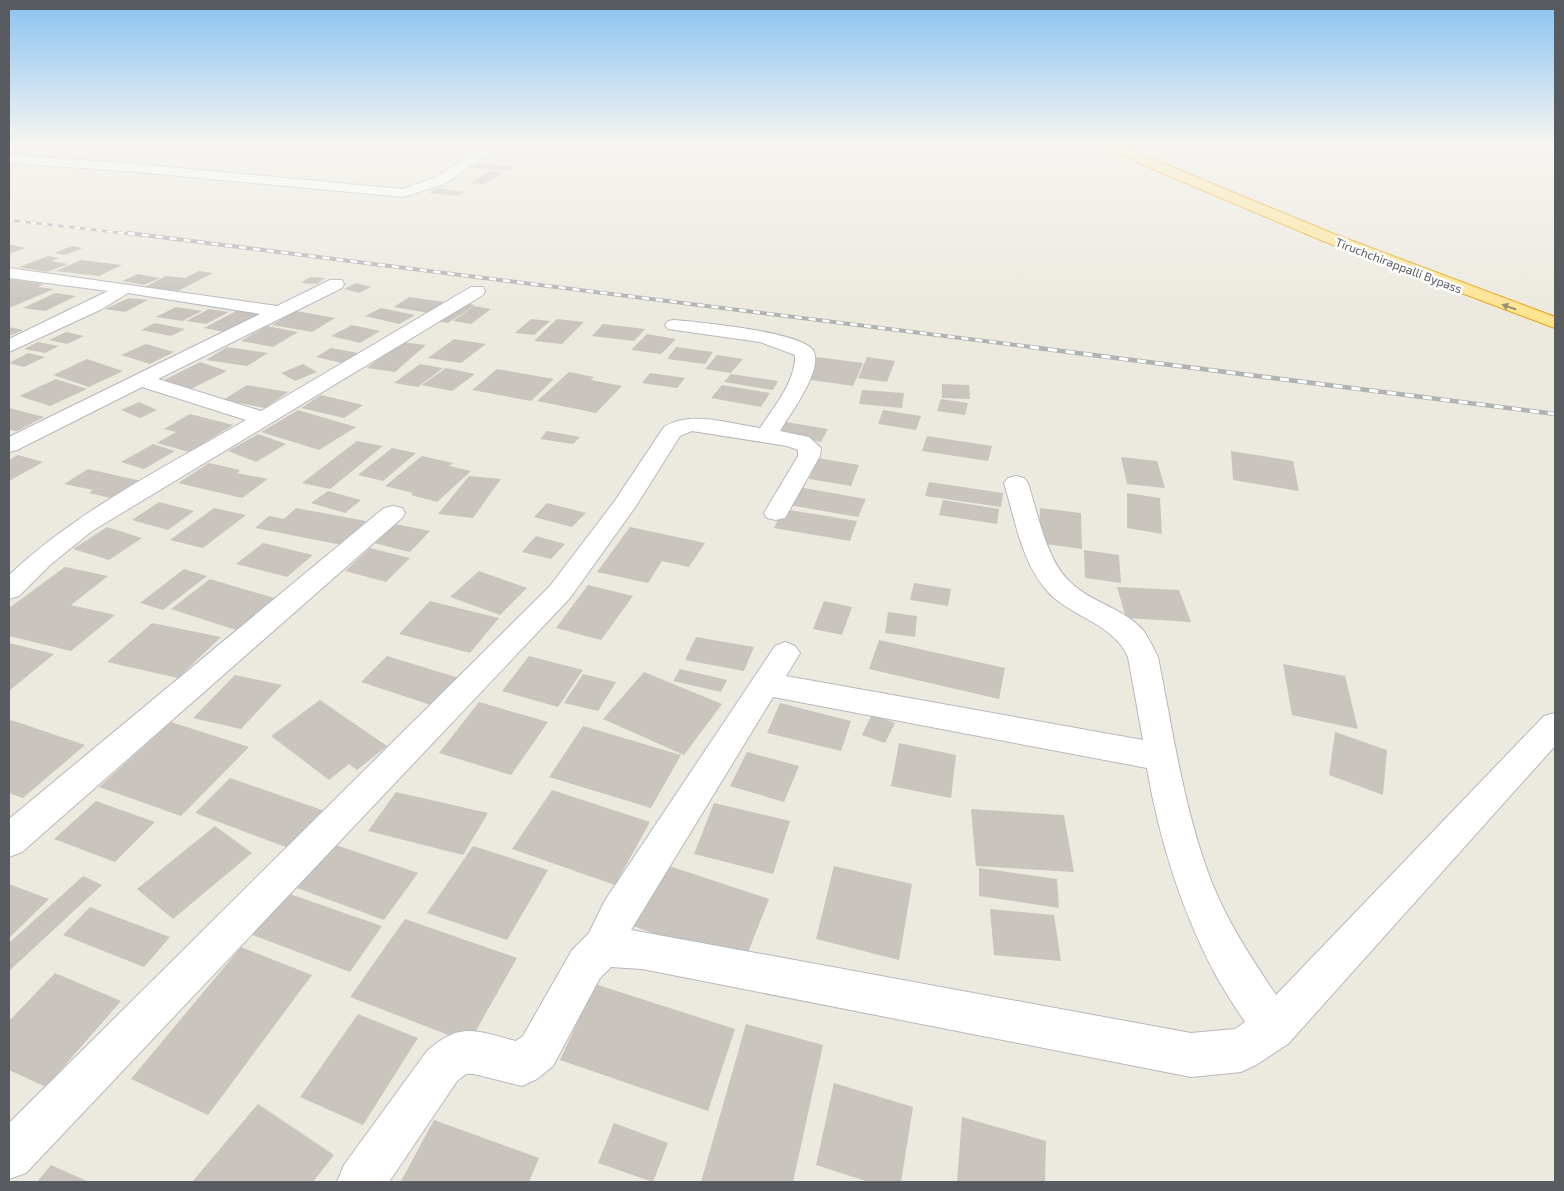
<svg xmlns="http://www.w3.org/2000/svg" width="1564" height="1191" font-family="'Exo 2',sans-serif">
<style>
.building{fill:#c9c5be}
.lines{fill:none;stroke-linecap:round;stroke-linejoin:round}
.minor-casing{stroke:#b5b8bd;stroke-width:2}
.trunk-casing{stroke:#eb9c00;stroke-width:2}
.minor{fill:#fff;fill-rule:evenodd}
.trunk{fill:#ffe492;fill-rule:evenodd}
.rail-far2-casing{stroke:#b1b2b2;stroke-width:2.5}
.rail-far1-casing{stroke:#b1b2b2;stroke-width:4}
.rail-casing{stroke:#b1b2b2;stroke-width:4.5}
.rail-far2{stroke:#fff;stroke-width:2;stroke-dasharray:5.5;stroke-linecap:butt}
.rail-far1{stroke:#fff;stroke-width:2.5;stroke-dasharray:7;stroke-linecap:butt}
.rail{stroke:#fff;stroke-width:3;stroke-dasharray:9;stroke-linecap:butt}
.oneway{fill:#928c72}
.labels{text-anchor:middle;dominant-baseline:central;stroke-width:5;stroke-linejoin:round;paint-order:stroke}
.far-street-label{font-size:12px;fill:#585c61;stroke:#fff}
</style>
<rect width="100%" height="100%" fill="#ece9df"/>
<path class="building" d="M 476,163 L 515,167 L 507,171 L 467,167 Z
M 490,171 L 504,173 L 483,184 L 469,183 Z
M 437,188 L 465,192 L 457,196 L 429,193 Z
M 9,244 L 26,248 L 9,254 Z
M 72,246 L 83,248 L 65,255 L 54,253 Z
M 48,256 L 59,258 L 51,261 L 68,264 L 47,272 L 19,267 Z
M 81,260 L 122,265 L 99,276 L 56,271 Z
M 199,271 L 213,273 L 178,291 L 145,287 L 166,276 L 185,278 Z
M 138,274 L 160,278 L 144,285 L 122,281 Z
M 310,277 L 325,278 L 317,284 L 301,283 Z
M 9,279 L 44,284 L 38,287 L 54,289 L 9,308 Z
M 356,283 L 371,287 L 359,293 L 344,289 Z
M 55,293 L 76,296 L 45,311 L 23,308 Z
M 409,297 L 444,302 L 429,313 L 394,307 Z
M 129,298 L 148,300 L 125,312 L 105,309 Z
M 459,302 L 475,305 L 448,323 L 431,320 Z
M 474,306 L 491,309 L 471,324 L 453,321 Z
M 176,307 L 202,311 L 182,321 L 156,317 Z
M 381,308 L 415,315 L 399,324 L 365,316 Z
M 209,309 L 229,312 L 206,324 L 186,321 Z
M 240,309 L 265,314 L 229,333 L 204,328 Z
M 296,311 L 335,318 L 312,332 L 272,325 Z
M 531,319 L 550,321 L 534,335 L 515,333 Z
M 557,319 L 584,322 L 562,344 L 534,341 Z
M 155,323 L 185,329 L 171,336 L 141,330 Z
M 603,324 L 645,329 L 634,341 L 592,336 Z
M 352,325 L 380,331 L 360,343 L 331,336 Z
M 267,326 L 298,332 L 273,347 L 241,341 Z
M 9,327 L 23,330 L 9,336 Z
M 66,332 L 84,336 L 67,344 L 49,340 Z
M 647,334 L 676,339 L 661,354 L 631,350 Z
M 454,339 L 486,344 L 461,363 L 428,358 Z
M 38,342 L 59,346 L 45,353 L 24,349 Z
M 400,342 L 426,345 L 395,372 L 367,368 Z
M 146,344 L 174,352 L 150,364 L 121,355 Z
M 227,347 L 268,353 L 247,366 L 206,360 Z
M 676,347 L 713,352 L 705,364 L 667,359 Z
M 331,348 L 358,353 L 342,363 L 316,357 Z
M 28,353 L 45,357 L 24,367 L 9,363 Z
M 717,355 L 743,359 L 731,373 L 705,369 Z
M 817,357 L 863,363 L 853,386 L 804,379 Z
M 867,357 L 895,361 L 887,382 L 858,378 Z
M 87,359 L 123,371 L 89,387 L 53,375 Z
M 200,362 L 227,371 L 189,390 L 160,382 Z
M 303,364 L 317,372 L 295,381 L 281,373 Z
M 420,364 L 443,368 L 418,387 L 394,383 Z
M 446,368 L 475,374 L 452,391 L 422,385 Z
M 497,369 L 554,379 L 531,401 L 472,390 Z
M 569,372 L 594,377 L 591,380 L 622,386 L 596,413 L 537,401 Z
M 650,373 L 685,378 L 677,388 L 642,383 Z
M 731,374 L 778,381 L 773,390 L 724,382 Z
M 56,379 L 87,389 L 50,406 L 19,396 Z
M 942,384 L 969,385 L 970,399 L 942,398 Z
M 247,385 L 288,392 L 265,408 L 223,400 Z
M 722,385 L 770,393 L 761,407 L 711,398 Z
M 862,390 L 904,393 L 902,408 L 859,404 Z
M 321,395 L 363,405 L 344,418 L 301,408 Z
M 941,399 L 968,403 L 965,415 L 937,411 Z
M 139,402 L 157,410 L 140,418 L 121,410 Z
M 9,408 L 44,417 L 17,431 L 9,430 Z
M 298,410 L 356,427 L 319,450 L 261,432 Z
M 883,410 L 921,416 L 916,430 L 878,424 Z
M 190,414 L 233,425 L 189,452 L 157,443 L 176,432 L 164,429 Z
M 786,422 L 828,429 L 821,442 L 779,434 Z
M 547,431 L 580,437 L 573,444 L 540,439 Z
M 258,434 L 286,444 L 256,462 L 228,451 Z
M 927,436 L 992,446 L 988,461 L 922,451 Z
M 357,441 L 383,446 L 330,489 L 302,483 Z
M 153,444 L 175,451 L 144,469 L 121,462 Z
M 392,448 L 416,453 L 383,481 L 358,475 Z
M 1231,451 L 1293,461 L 1299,491 L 1233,480 Z
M 18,455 L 43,462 L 9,481 L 9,460 Z
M 422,456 L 453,463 L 449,466 L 471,471 L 437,502 L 411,495 L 413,493 L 385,486 Z
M 1121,457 L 1157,461 L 1165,488 L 1127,484 Z
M 818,458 L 859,465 L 851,486 L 809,479 Z
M 209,463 L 240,470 L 237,473 L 268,479 L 242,498 L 178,483 Z
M 88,469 L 141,481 L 114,499 L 89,493 L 93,490 L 64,484 Z
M 469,476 L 501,479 L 473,518 L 438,514 Z
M 929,482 L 1003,493 L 1001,507 L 925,496 Z
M 798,487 L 866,499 L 858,517 L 789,505 Z
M 328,491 L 361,500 L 345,513 L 311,503 Z
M 1127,493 L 1160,498 L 1162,534 L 1127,528 Z
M 943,500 L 999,509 L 997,524 L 939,515 Z
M 159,502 L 194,511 L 168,530 L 132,520 Z
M 547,503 L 586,513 L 572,527 L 534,517 Z
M 214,508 L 246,515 L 203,548 L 170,540 Z
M 296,508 L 366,521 L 342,545 L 255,528 L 269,516 L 284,519 Z
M 1040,508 L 1081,513 L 1082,549 L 1039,543 Z
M 783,509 L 857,521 L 850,541 L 774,528 Z
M 395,524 L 430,531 L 410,552 L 374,543 Z
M 107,527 L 142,538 L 109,560 L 73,549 Z
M 630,527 L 705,543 L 689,567 L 662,561 L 648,583 L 597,572 Z
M 536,536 L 565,544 L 551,559 L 522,552 Z
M 263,543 L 313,555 L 287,577 L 236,564 Z
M 370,548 L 410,558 L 386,582 L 345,571 Z
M 1084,550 L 1119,555 L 1121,583 L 1085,578 Z
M 65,567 L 108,576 L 71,605 L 115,615 L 71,651 L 9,636 L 9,608 Z
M 184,569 L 207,576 L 163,610 L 140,603 Z
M 479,571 L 527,588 L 500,615 L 450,597 Z
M 210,579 L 274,598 L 236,630 L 171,609 Z
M 914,583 L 951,589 L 948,606 L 910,600 Z
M 588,585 L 633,596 L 601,640 L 556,628 Z
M 1117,587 L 1179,590 L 1191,622 L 1126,618 Z
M 430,601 L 499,618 L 470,653 L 399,634 Z
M 824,601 L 852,607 L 842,635 L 813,629 Z
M 888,612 L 917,616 L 915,637 L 885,633 Z
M 152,623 L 221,637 L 178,678 L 107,662 Z
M 696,637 L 754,647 L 744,671 L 685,660 Z
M 879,640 L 1005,668 L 999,699 L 869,669 Z
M 9,643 L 54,654 L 9,691 Z
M 387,656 L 459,678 L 434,706 L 361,682 Z
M 529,656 L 583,670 L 558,707 L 502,691 Z
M 1283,664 L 1345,676 L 1358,729 L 1292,715 Z
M 680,669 L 727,680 L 721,692 L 673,681 Z
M 644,672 L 722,704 L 684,755 L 603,719 Z
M 583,674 L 616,682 L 598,711 L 564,703 Z
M 235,675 L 282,685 L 241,729 L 193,718 Z
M 320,700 L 387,746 L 357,770 L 349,764 L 329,780 L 271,736 Z
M 479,702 L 548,722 L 511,775 L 439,753 Z
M 780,703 L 851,721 L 841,751 L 767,733 Z
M 872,714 L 895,723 L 885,743 L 862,735 Z
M 11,720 L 85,745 L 23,798 L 9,793 L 9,722 Z
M 171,722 L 249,747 L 181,816 L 99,787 Z
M 583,726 L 681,755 L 651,808 L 549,777 Z
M 1335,732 L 1387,750 L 1383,795 L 1329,775 Z
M 899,743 L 956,755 L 951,798 L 891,786 Z
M 747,752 L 799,766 L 784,802 L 730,786 Z
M 230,778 L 325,811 L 291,849 L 195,813 Z
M 552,790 L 650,822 L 615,885 L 512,849 Z
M 396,792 L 488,813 L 463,855 L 368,831 Z
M 96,801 L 155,822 L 115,862 L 54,839 Z
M 714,803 L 790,821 L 773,874 L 694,854 Z
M 971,809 L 1064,815 L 1074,872 L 976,866 Z
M 215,826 L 252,853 L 173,919 L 137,889 Z
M 333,844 L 418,873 L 384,920 L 297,888 Z
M 473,846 L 548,870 L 507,940 L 427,913 Z
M 663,864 L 769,899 L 743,965 L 633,926 Z
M 834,866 L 912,884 L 899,960 L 816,939 Z
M 979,868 L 1057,879 L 1059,908 L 979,896 Z
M 83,876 L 102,885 L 9,971 L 9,943 Z
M 9,884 L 49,899 L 9,938 Z
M 284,892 L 382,926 L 350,972 L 250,934 Z
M 90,907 L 170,937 L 144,967 L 63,935 Z
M 990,909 L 1054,915 L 1061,961 L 994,955 Z
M 405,919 L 517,958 L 469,1043 L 350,997 Z
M 241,947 L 312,975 L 208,1115 L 131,1079 Z
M 55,973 L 121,1001 L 46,1087 L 9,1070 L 9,1021 Z
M 595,984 L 735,1029 L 708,1111 L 560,1060 Z
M 358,1014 L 418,1038 L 363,1125 L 300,1097 Z
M 746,1024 L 823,1045 L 793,1182 L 701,1182 Z
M 834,1083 L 913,1107 L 901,1182 L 869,1182 L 816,1165 Z
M 258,1104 L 334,1155 L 313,1182 L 192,1182 Z
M 962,1117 L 1046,1141 L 1045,1182 L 957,1182 Z
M 434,1120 L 539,1158 L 529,1182 L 401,1181 Z
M 614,1123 L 668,1143 L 653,1182 L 598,1163 Z
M 51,1165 L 89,1182 L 37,1182 Z"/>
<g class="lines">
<defs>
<path id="minor" d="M 490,144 L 504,144 L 444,184 L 403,197 L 126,171 L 9,163 L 9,155 L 126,163 L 402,189 L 434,178 Z
M 9,268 L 277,306 L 330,280 L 342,280 L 344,284 L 342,288 L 158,379 L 261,411 L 471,287 L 483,287 L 485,291 L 483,295 L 92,531 L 50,565 L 19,596 L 9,599 L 9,575 C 78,510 165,467 246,420 L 142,387 L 17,450 L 9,452 L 9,437 L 260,314 L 128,293 L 102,309 L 9,352 L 9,339 L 108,291 L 9,278 Z
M 674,320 C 696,322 807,332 814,352 C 822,372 790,414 780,431 L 809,437 L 821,448 L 820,456 L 785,518 L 776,520 L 767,518 L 764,513 L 798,456 L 798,450 L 787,446 L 692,431 L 680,436 L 636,506 L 570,598 L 26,1173 L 9,1179 L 9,1123 L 550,586 L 614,502 L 664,427 C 691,410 730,424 760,428 C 774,407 796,381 795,355 L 760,342 L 668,329 L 665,325 L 668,321 Z
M 1016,476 L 1024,478 L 1028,483 C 1037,511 1046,557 1067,579 C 1088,602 1122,607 1143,630 C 1149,638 1153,648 1158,657 C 1173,732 1184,811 1212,883 C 1228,923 1252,959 1276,995 L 1544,716 L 1555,713 L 1555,746 L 1288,1044 L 1256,1065 L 1241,1072 L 1191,1077 L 642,969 L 611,967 L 600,978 L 553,1066 L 537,1079 L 522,1086 L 474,1074 L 466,1074 L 457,1081 L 389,1182 L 337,1182 L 344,1165 L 427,1051 C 461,1021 476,1031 516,1041 L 523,1036 L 572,950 L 589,933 L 604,902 L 775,646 L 785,642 L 795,646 L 800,653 L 786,676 L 1143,740 L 1128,657 C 1113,623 1073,618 1049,593 C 1022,565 1015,519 1004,483 L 1008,478 ZM 773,697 L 1147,768 C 1159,838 1180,906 1213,970 C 1222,988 1234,1005 1245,1022 L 1235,1029 L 1191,1033 L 631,930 Z
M 393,506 L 402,508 L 405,513 L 402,518 L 22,852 L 9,857 L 9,819 L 384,508 Z"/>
<path id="trunk" d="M 1100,144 L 1116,144 L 1334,234 L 1555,317 L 1555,328 L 1323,241 L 1157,171 Z"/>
</defs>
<use href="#minor" class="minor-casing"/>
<use href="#trunk" class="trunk-casing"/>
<use href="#minor" class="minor"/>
<use href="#trunk" class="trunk"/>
<defs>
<path id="rail-far2" d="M 9,220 L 139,235"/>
<path id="rail-far1" d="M 128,233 L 1040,348"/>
<path id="rail" d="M 1030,347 L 1555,414"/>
</defs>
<use href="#rail-far2" class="rail-far2-casing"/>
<use href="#rail-far1" class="rail-far1-casing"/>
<use href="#rail" class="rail-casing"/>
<use href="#rail-far2" class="rail-far2"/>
<use href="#rail-far1" class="rail-far1"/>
<use href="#rail" class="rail"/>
</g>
<defs><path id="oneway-solid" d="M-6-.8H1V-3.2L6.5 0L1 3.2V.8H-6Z" transform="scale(1.25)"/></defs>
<use class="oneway" href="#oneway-solid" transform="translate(1509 307) rotate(-161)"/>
<linearGradient id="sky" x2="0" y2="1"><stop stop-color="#89c2f1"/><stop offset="0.46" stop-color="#f6f5f1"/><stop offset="1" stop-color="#f6f5f1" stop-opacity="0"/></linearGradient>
<rect width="1564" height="311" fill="url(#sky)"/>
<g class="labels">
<g class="far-street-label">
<text transform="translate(1399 265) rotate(21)">Tiruchchirappalli Bypass</text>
</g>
</g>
<rect width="1564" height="1191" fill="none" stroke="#585c61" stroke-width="20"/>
</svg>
